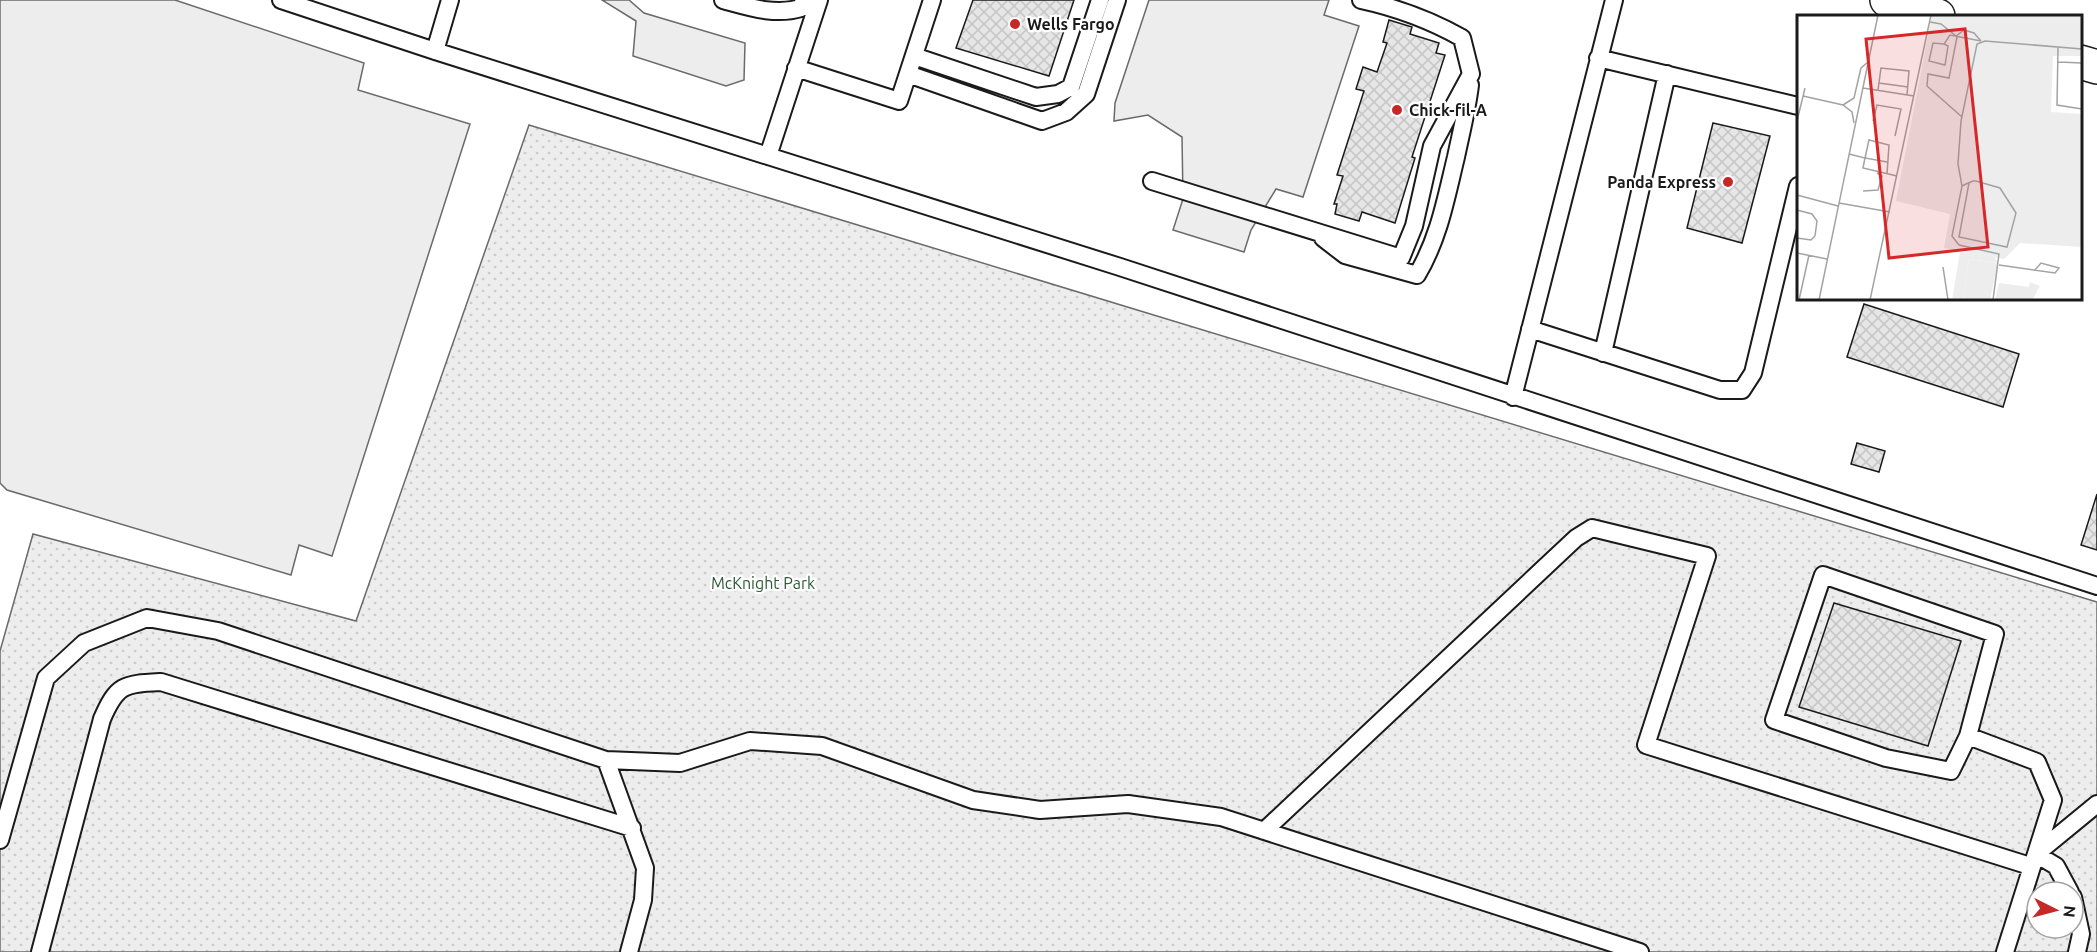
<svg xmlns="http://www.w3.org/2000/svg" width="2097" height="952" font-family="Ubuntu,sans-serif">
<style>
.built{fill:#ededed;stroke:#6a6a6a;stroke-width:1.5}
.park{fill:url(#park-dots);stroke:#6a6a6a;stroke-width:1.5;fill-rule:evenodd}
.building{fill:url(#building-cross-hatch);stroke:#1a1a1a;stroke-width:1.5}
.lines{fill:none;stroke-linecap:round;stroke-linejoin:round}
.lane-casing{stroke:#1a1a1a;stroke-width:20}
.primary-casing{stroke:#1a1a1a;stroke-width:36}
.lane{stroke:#fff;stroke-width:16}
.primary{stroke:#fff;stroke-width:33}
.poi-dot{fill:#c62828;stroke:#fff;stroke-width:2}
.labels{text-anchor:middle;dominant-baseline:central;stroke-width:4.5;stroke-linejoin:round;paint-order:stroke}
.poi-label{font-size:16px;font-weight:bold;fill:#1a1a1a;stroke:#fff;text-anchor:start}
.park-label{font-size:16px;fill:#2b5a34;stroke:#fff}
.inset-road{fill:none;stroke:#a3a3a3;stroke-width:1.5}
.view{fill:#d62828;fill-opacity:0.15;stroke:#d62828;stroke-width:3}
.inset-edge{fill:none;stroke:#1a1a1a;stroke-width:3}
</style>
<defs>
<pattern id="park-dots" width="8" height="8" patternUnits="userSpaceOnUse" patternTransform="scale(1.5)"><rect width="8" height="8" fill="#ededed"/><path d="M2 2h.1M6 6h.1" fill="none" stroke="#cbcbcb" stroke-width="1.8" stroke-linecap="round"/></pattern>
<pattern id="building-cross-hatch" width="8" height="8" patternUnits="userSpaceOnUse" patternTransform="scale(1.5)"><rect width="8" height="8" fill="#e6e6e6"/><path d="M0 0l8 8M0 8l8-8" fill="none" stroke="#c5c5c5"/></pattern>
</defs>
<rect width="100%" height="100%" fill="#fff"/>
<path class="built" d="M 0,0 L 175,0 L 364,63 L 358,90 L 470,124 L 332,556 L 299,545 L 291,575 L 7,490 L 0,483 Z
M 602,0 L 629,0 L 644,13 L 745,43 L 744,80 L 726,86 L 633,56 L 636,21 Z
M 1149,0 L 1329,0 L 1324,15 L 1359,26 L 1303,197 L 1276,189 L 1251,230 L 1244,252 L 1173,230 L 1183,199 L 1182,137 L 1148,115 L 1114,121 L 1115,103 Z"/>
<path class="park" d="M 529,125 L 2097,602 L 2097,952 L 0,952 L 0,651 L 33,534 L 356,621 ZM 2037,892 L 2073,892 L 2073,928 L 2037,928 Z"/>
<path class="building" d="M 973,0 L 1074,0 L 1049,76 L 956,48 Z
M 1389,20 L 1412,27 L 1410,34 L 1439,43 L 1436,53 L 1445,55 L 1412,157 L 1415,158 L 1395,223 L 1362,212 L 1359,221 L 1335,214 L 1337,204 L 1334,204 L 1343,176 L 1337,175 L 1364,91 L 1356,89 L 1363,67 L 1377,72 L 1387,43 L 1383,42 Z
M 1713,123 L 1770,136 L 1742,243 L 1687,228 Z
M 1864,304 L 2019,354 L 2003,407 L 1847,357 Z
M 1857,443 L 1885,451 L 1879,472 L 1851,464 Z
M 2097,494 L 2097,550 L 2081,545 Z
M 1834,603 L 1961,641 L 1928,746 L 1799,707 Z"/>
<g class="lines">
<defs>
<path id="lane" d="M 281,0 L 435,51 L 1120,267 L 2097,586
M 723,0 C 749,7 775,16 801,8 L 804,0
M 435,51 L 450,0
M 914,56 L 1036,97 L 1058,94 L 1071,87 L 1100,0
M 1598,58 L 1798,106
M 796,68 L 899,101 L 932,0
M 908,74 L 1042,121 L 1066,112 L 1086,94 L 1117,0
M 768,156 L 819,0
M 1152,181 L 1401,258 L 1414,226 L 1432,146 L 1471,74 L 1462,38 C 1430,20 1398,8 1361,0
M 1323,238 L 1345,255 L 1417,275 C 1439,238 1446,198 1456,157 C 1461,133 1467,110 1470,85
M 1530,329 L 1720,390 L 1742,390 L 1753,373 L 1798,186
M 1603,353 L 1667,74
M 1513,397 L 1614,0
M 1823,575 L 1995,634 L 1968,736 L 1951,771 L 1886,758 L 1774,720 Z
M 1968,736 L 2037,762 L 2053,800 L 2005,952
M 606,760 L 645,868 L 643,900 L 629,952
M 1264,831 L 1576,538 L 1592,528 L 1707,556 L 1646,745 L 2030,866
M 0,840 L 46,678 L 84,643 L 147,618 L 218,631 L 606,760 L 680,763 L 750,741 L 822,746 L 973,800 L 1040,810 L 1128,804 L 1221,817 L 1640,952
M 2070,892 L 2056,866 L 2036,854 L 2097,804
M 2073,897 L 2081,934 L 2077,952
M 40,952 L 102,719 C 117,684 124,684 161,682 L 632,828"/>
<path id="primary" d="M 1887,0 L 1938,16
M 2080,62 L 2097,67"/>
</defs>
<use href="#lane" class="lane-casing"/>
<use href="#primary" class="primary-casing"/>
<use href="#lane" class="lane"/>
<use href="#primary" class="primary"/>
</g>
<g class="poi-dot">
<circle cx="1015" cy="24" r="6"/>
<circle cx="1397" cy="110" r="6"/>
<circle cx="1728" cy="182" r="6"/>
</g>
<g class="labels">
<g class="poi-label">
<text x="1027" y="24">Wells Fargo</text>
<text x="1409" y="110">Chick-fil-A</text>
<text x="1716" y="182" text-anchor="end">Panda Express</text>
</g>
<g class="park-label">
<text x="763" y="583">McKnight Park</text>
</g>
</g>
<g transform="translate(1797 15)">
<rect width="285" height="285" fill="#fff"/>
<path d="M 172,244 L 201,248 L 193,285 L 166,285 ZM 233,267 L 243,271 L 235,285 L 198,285 L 202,268 L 232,272 Z" fill="#ededed"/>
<path d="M 163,237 L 196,240 L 201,248 L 172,244 L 166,285 L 155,285 ZM 178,257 L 187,277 L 182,284 L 172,274 L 173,261 Z" fill="#ededed"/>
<path d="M 135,0 L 285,0 L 285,41 L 256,41 L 254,97 L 285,99 L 285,232 L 223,228 L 207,244 L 147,233 L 153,199 L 99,186 Z" fill="#ededed"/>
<path class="inset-road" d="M 133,7 L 144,9 L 159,21 L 167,15 L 177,18 L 184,26M 160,22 L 152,63 L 131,59 L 130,71 L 165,102M 147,29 L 136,28 L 132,46 L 148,50 L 151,31 L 147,29 L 153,20 L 184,26M 261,33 L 260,90 L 285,94M 261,47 L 285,48M 82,68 L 111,72M 66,73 L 117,81M 81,75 L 84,53 L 112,56 L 110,80M 6,81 L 46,90 L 55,97 L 57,108M 46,90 L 57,83 L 64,53 L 71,47M 0,106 L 8,73M 76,106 L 80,90 L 104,94 L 98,121M 52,139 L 68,143 L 66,153 L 100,161M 90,147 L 68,143 L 72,125 L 92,130 L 90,159M 165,171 L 169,169 L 176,166 L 179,166 L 203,173 L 219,198 L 210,232 L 162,222 L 172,168M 66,176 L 81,175 L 85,161 L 80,158M 0,180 L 41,191M 42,188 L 93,197M 0,195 L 15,199 L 20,206 L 18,221M 0,223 L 14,225 L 18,221M 0,238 L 30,244M 202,250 L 258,258 L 262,253 L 244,248 L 238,255M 146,252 L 151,285M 2,285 L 12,240M 22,285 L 81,0M 73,285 L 134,0M 196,285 L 202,239 L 162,230 L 155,221 L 165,171 L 161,149 L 164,106 L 180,29 L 188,26 L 285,34"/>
<path class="view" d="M 168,14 L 191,232 L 92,243 L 69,24 Z"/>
<rect width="285" height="285" class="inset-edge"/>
</g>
<g transform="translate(2055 910) rotate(96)"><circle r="28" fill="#ffffff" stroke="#a3a3a3" stroke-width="1.5"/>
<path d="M0-4.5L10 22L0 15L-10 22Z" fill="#c62828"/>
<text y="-9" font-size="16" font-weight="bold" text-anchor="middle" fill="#1a1a1a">N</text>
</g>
</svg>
